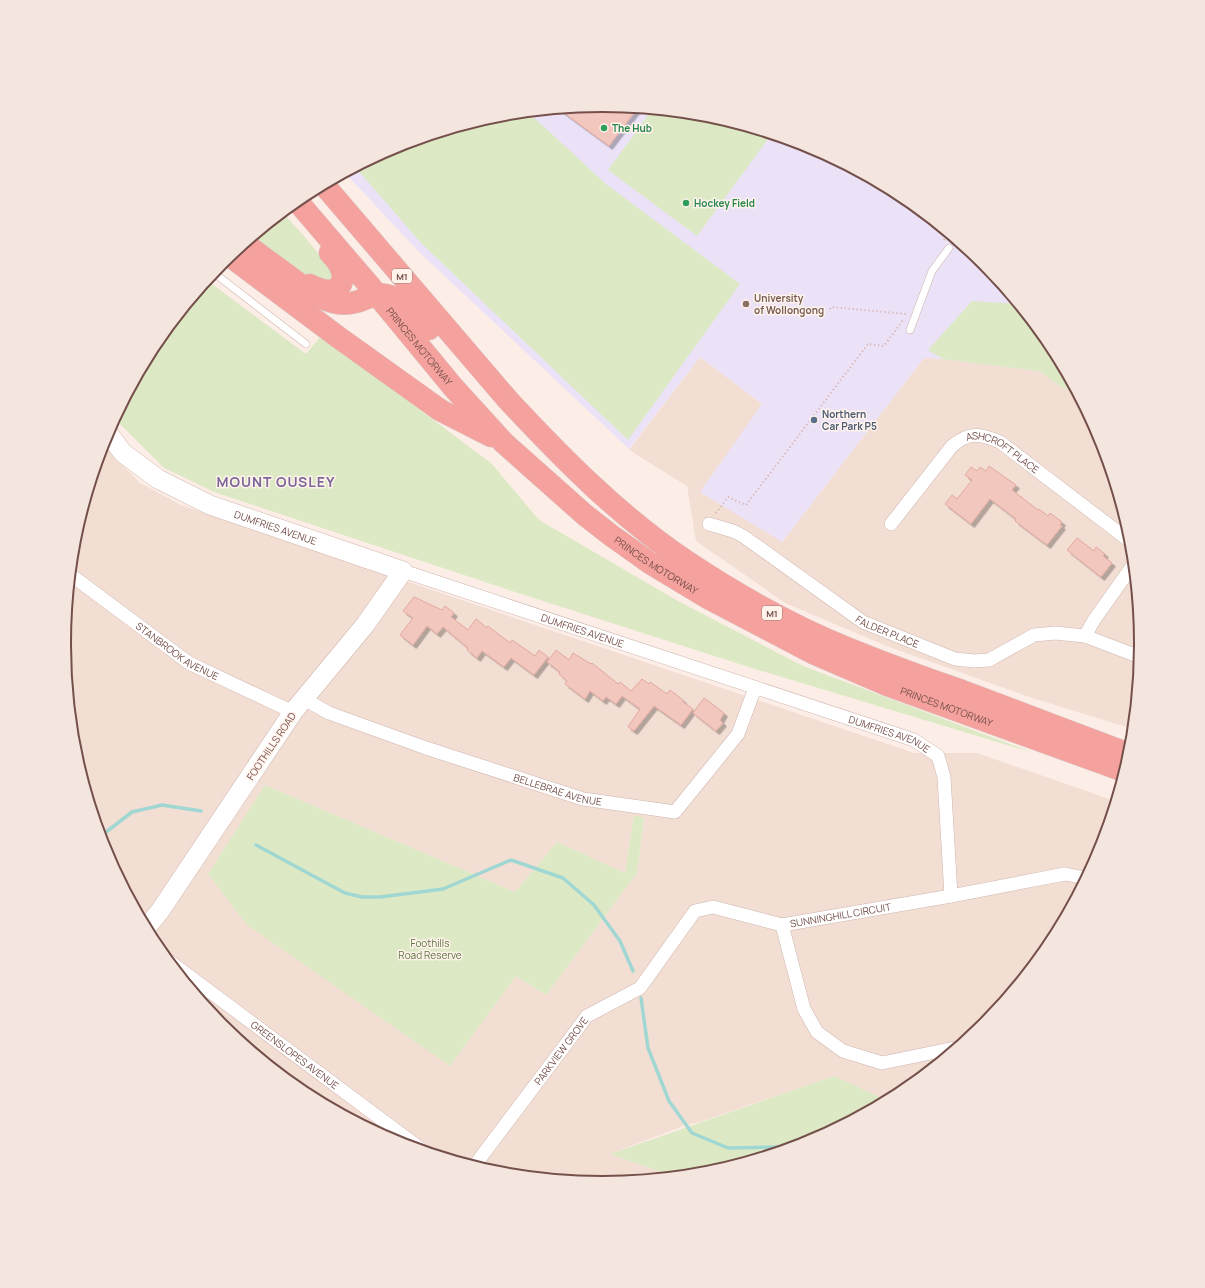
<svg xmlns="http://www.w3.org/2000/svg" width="1205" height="1288" font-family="Manrope,sans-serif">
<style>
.residential{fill:#f3ded4;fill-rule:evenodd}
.education{fill:#ebe2f8}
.green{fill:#dce9c4}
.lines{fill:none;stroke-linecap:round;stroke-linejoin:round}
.stream{stroke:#a1d7d3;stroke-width:3.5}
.building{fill:#f1c7be;stroke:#e3a99f;filter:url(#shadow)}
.lane-casing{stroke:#cfb6af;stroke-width:8}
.street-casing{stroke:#cfb6af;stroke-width:14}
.secondary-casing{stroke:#d2b5ac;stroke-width:20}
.highway-casing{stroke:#d8cecd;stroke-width:23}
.path{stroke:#d6a9a1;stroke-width:2;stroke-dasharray:1 3;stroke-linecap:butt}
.lane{stroke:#fff;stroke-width:7}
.street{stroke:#fff;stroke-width:13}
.secondary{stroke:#fff;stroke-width:19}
.highway{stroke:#f5a19e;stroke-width:22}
.leisure-dot{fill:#2e9e5b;stroke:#fff3ec;stroke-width:1.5}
.education-dot{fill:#8d6e63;stroke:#fff3ec;stroke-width:1.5}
.service-dot{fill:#5c6f8a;stroke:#fff3ec;stroke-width:1.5}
.labels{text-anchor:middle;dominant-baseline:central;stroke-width:3;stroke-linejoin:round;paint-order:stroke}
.shield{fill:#fff3ec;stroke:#9e817b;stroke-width:1}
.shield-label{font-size:9px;font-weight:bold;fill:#75504b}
.leisure-label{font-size:10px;font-weight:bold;fill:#27864d;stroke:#fff3ec;text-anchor:start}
.education-label{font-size:10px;font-weight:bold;fill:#785e54;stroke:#fff3ec;text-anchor:start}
.street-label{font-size:10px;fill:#75504b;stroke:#fff3ec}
.service-label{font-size:10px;font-weight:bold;fill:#4e5e75;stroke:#fff3ec;text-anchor:start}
.park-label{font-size:10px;fill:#5c7441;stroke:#fff3ec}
.district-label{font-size:14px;font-weight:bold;letter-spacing:1px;fill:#7c6798;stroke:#fff3ec}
.rim{fill:none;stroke:#75504b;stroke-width:2}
</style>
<defs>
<filter id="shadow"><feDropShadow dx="3.5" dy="3.5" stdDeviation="0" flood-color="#0004"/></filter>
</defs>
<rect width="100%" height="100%" fill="#fceee6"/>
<path class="residential" d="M 700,357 L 762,404 L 782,542 L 924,358 L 943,359 L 1039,371 L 1063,388 L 1074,389 L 1100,438 L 1131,539 L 1141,644 L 1133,729 L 1029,697 L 889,647 L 785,603 L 696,541 L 687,486 L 629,450 Z
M 103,445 L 140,483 L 181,505 L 914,753 L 977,753 L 1115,801 L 1100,850 L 1050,943 L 983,1025 L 901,1092 L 886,1100 L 834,1076 L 700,1122 L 686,1125 L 610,1154 L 673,1176 L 602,1182 L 497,1172 L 396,1141 L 303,1092 L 222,1025 L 155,943 L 105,850 L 74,749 L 64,644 L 74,539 ZM 265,785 L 515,892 L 557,842 L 625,873 L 634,815 L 644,818 L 637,873 L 546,995 L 516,976 L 450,1066 L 208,874 Z"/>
<path class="education" d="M 603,106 L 708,116 L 809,147 L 902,196 L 983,263 L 1050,345 L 1074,389 L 1063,388 L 1039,371 L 943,359 L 924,358 L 782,542 L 700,492 L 762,404 L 700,357 L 629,449 L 419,252 L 346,174 L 397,146 L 498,116 Z"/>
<path class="green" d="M 652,110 L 708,116 L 771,135 L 697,236 L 608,170 Z
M 529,113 L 606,184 L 740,284 L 628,440 L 421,243 L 356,168 L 397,146 L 498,116 Z
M 283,213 L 304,236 L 330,268 L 333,281 L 305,278 L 253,238 Z
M 208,281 L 306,354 L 321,336 L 491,463 L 539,520 L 678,601 L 803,666 L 1034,753 L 755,669 L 515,592 L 214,492 L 164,468 L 115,419 L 155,345 Z
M 972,301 L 1017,304 L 1050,345 L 1074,389 L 1063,388 L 1039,371 L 943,359 L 928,350 Z
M 265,785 L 515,892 L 557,842 L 625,873 L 634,815 L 644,818 L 637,873 L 546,995 L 516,976 L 450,1066 L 247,925 L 208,874 Z
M 834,1076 L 886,1100 L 808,1142 L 707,1172 L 673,1176 L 610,1154 Z"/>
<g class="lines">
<path class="stream" d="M 101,836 L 132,812 L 162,805 L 201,811
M 256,845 L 330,885 L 345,893 L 362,897 L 380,897 L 443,889 L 511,860 L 563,878 L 594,905 L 620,941 L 633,971
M 641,998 L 648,1048 L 669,1101 L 692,1133 L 728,1148 L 779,1147 L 786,1148"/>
</g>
<path class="building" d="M 603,106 L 637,109 L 609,146 L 560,110 Z
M 989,466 L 1016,485 L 1012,490 L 1038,510 L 1039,509 L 1048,516 L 1050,513 L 1062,522 L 1060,525 L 1062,526 L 1047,545 L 1015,521 L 1016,519 L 990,499 L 971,524 L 945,504 L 952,495 L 957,499 L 972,480 L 965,475 L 971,467 L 977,471 L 980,467 L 986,471 Z
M 1077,538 L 1094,551 L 1096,547 L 1105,554 L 1103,556 L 1112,563 L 1101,577 L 1067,550 Z
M 414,597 L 442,610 L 445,606 L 454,613 L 451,617 L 468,630 L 476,619 L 487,628 L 488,626 L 510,643 L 512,640 L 535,656 L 539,650 L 548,657 L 534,675 L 511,658 L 504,667 L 482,651 L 477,658 L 467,650 L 468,648 L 443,627 L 437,634 L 427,626 L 413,645 L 400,635 L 413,618 L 403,611 Z
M 556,650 L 569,660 L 573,653 L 591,664 L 592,663 L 618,684 L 620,682 L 631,691 L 642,679 L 649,684 L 650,682 L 667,694 L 670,690 L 683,700 L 683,702 L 693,709 L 681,725 L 654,706 L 634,731 L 628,727 L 640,709 L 622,696 L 616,704 L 606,697 L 603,701 L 590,691 L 585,699 L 565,684 L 567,681 L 559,674 L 560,672 L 547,662 Z
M 704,698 L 724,713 L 720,720 L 723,723 L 716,731 L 693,713 Z"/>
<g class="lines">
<defs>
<path id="lane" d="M 214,273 L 306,344
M 910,330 L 932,271 L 949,248"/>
<g id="street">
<path id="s1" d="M 709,524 L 733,531 L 743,536 L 863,622 L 955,659 L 974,661 L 989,660 L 1034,635 L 1055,633 L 1085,636 L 1140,657"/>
<path id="s2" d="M 891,524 L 952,446 C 970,431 980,434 1000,442 L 1131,542"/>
<path id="s3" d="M 403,571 L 914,740 L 938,756 L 944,777 L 951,896"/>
<path id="s4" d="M 71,575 L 189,663 L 293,712"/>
<path d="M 1085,636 L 1094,620 L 1133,565"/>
<path id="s5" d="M 304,699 L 329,713 L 426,748 L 583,799 L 675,812 L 738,734 L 755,688"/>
<path d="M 782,925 L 804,1009 L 817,1032 L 843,1051 L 882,1063 L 955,1048"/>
<path id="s6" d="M 169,961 L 421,1149"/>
<path id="s7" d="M 475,1165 L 587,1016 L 640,988 L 695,911 L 713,907 L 782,925 L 951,896 L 1065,874 L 1085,878"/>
</g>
<g id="secondary">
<path id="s8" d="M 108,433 L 123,453 L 158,479 L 210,505 L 403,571 L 365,625 L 293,712 L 160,911 L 146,928"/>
</g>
<g id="highway">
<path d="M 324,185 L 508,400 C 562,458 619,516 686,561 C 737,595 792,626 849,649 C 886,664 924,678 962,691 C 1018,712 1073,733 1129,754"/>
<path id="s9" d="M 297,201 L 369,285 L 453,387 L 504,443 L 585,515 L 612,536 L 650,563 L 708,598 L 815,654 L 887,685 L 1124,771"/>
<path d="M 245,244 L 309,291 C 323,300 339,307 356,302 C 366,299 376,293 386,295 C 405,299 417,316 429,329"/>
<path d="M 230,256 L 338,337 L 440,410 L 491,436"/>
<path d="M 310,285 C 320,290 334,296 341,284 C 343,280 343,275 342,271 C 340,264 335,258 330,253"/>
</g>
</defs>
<use href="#lane" class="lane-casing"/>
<use href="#street" class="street-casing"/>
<use href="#secondary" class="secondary-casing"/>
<use href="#highway" class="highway-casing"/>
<path class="path" d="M 944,240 L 948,234
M 830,309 L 831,307 L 906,314
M 716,513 L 728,497 L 746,505 L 868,344 L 884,346 L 903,320"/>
<use href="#lane" class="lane"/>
<use href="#street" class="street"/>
<use href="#secondary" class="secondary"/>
<use href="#highway" class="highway"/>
</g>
<g class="leisure-dot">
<circle cx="604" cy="128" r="4"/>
<circle cx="686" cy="203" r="4"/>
</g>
<circle class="education-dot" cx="746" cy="304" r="4"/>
<circle class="service-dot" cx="814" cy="420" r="4"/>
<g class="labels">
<g class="shield">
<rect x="392" y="269" width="20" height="14" rx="3"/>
<rect x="762" y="606" width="20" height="14" rx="3"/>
</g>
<g class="shield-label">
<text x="402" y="276">M1</text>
<text x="772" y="613">M1</text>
</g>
<g class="leisure-label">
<text x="612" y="128">The Hub</text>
<text x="694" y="203">Hockey Field</text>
</g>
<g class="education-label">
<text x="754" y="298">University<tspan x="754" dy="12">of Wollongong</tspan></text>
</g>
<g class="street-label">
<text stroke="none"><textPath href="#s9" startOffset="190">PRINCES MOTORWAY</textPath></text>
<text stroke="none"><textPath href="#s2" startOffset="157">ASHCROFT PLACE</textPath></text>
<text stroke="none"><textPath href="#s8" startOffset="196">DUMFRIES AVENUE</textPath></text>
<text stroke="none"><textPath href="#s9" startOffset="514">PRINCES MOTORWAY</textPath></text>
<text stroke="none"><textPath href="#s3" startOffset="189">DUMFRIES AVENUE</textPath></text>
<text stroke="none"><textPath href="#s1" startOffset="210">FALDER PLACE</textPath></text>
<text stroke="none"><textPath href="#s4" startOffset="131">STANBROOK AVENUE</textPath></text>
<text stroke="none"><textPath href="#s9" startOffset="838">PRINCES MOTORWAY</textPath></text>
<text stroke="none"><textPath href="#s3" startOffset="513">DUMFRIES AVENUE</textPath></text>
<text transform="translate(271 746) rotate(-56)">FOOTHILLS ROAD</text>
<text stroke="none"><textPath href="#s5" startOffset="270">BELLEBRAE AVENUE</textPath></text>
<text stroke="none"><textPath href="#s7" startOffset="490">SUNNINGHILL CIRCUIT</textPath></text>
<text stroke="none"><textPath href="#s7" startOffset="143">PARKVIEW GROVE</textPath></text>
<text stroke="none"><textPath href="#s6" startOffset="157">GREENSLOPES AVENUE</textPath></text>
</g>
<g class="service-label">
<text x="822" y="414">Northern<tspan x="822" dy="12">Car Park P5</tspan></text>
</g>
<g class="park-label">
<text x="430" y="943">Foothills<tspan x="430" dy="12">Road Reserve</tspan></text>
</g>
<g class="district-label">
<text x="276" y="481">MOUNT OUSLEY</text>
</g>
</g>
<path d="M0 0H1205V1288H0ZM602 112H603A531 531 0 0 1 1134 643V645A531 531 0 0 1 603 1176H602A531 531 0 0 1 71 645V643A531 531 0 0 1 602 112Z" fill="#f4e6df" fill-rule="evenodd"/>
<path class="rim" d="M602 112H603A531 531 0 0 1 1134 643V645A531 531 0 0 1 603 1176H602A531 531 0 0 1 71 645V643A531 531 0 0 1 602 112Z"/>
</svg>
